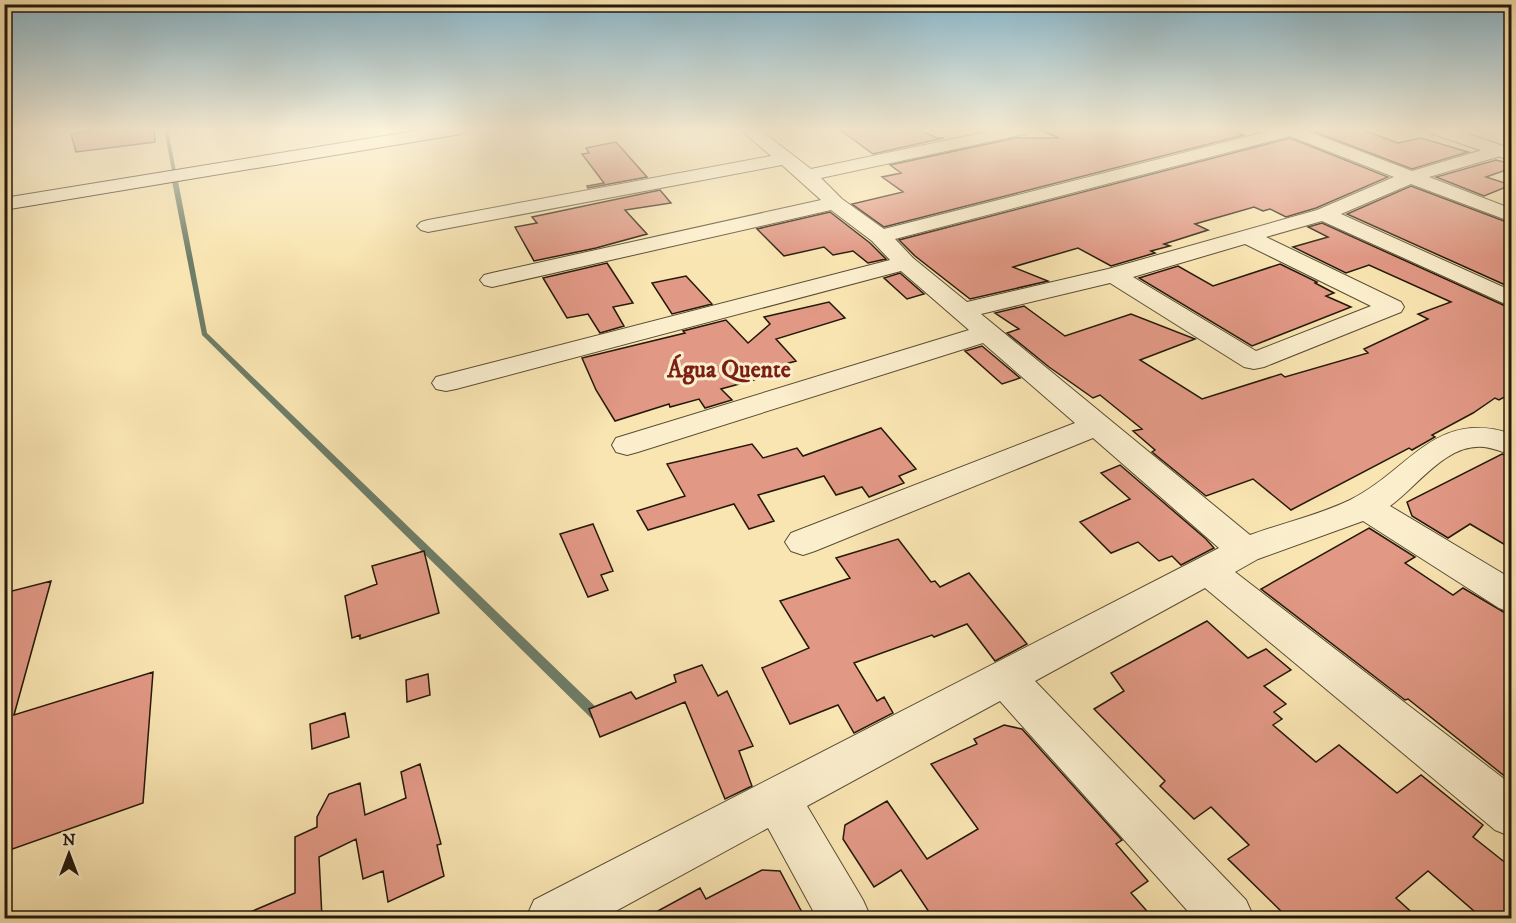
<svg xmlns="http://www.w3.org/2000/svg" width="1516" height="923" font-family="'IM FELL DW Pica',serif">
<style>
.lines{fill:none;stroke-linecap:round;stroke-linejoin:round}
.stream{fill:#6e7d68;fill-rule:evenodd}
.building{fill:#e19885;stroke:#241909;stroke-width:1.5}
.minor-casing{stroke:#594c33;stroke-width:2}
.tertiary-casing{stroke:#594c33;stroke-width:2}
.secondary-casing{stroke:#241909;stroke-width:2}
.minor{fill:#fbeecd;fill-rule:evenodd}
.tertiary{fill:#fbeecd;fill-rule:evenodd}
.secondary{fill:#fbeecd;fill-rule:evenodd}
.labels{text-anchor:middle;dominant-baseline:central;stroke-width:6;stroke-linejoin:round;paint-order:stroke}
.district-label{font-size:24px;font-weight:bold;fill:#7a1f14;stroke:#fbeecd}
</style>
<rect width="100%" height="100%" fill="#f9e5b2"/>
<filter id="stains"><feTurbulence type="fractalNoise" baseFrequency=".00333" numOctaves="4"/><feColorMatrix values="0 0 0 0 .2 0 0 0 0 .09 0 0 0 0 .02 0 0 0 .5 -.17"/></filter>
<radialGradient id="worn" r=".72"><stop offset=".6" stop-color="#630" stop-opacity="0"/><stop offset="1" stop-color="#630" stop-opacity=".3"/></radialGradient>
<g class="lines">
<path class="stream" d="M 164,129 L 168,129 L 176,172 L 172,171 Z
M 175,179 L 178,181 L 207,333 L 600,711 L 602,715 L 600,719 L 596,720 L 592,719 L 202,335 L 172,181 Z"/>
</g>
<path class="building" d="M 103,129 L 154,129 L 155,142 L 76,152 L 71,134 Z
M 839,129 L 918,129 L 937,138 L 944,138 L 873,154 Z
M 1038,129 L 1228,129 L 1244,135 L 884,227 L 852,204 L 903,192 L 882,177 L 901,173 L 890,165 L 1015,138 L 1059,138 Z
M 1325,129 L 1360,129 L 1398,143 L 1421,138 L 1468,152 L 1412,169 L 1315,132 Z
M 1290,138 L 1388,177 L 1316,208 L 1286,217 L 1270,209 L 1263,211 L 1254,207 L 1195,224 L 1208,230 L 1164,244 L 1170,246 L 1151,251 L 1155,253 L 1111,266 L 1078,248 L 1013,267 L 1048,281 L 970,299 L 915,256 L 899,240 Z
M 616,142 L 647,177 L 588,188 L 587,186 L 604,183 L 582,154 L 589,153 L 586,148 Z
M 1496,160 L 1512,164 L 1512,168 L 1486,177 L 1511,185 L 1484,196 L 1436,177 Z
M 1411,186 L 1512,224 L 1512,288 L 1347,214 Z
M 660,190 L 671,203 L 625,210 L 647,234 L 596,248 L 534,261 L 515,227 L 537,223 L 532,217 Z
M 830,212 L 870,243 L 886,259 L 868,263 L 853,251 L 833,255 L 824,247 L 784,256 L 757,229 Z
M 1322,223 L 1512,309 L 1512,393 L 1499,400 L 1495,398 L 1473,413 L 1432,435 L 1435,437 L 1412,450 L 1409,448 L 1291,510 L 1253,479 L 1206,496 L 1152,452 L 1155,450 L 1133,431 L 1142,429 L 1100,395 L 1093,398 L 1049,367 L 1007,333 L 1019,329 L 995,313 L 1024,306 L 1065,336 L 1131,314 L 1195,339 L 1140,360 L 1202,399 L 1281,374 L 1285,377 L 1368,353 L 1364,349 L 1428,319 L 1418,314 L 1451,302 L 1369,265 L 1346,273 L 1293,247 L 1328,237 L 1308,227 Z
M 607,263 L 633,303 L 613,307 L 624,326 L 600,333 L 588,314 L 567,318 L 543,278 Z
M 1280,264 L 1317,282 L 1315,283 L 1334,293 L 1326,296 L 1351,307 L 1252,346 L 1139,278 L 1178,266 L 1213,286 Z
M 900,273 L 924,294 L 907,299 L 884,278 Z
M 686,276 L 712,304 L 672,314 L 652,283 Z
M 829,302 L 845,318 L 776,339 L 796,361 L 771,368 L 776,374 L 721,389 L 732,400 L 705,408 L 699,399 L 670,407 L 669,404 L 615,421 L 596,390 L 582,358 L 685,333 L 683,331 L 726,320 L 748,343 L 770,324 L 764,317 Z
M 982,346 L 1020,378 L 1002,384 L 965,351 Z
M 881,428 L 916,469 L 899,476 L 904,483 L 869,497 L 862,487 L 836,495 L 824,476 L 758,495 L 774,521 L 749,529 L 734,504 L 648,530 L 637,511 L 685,496 L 667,464 L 752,444 L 763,458 L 797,448 L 803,456 Z
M 1502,454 L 1512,457 L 1512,549 L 1470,524 L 1448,538 L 1412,516 L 1407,502 Z
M 1120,465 L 1206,539 L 1214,548 L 1181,565 L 1172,556 L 1159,561 L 1138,542 L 1111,553 L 1080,522 L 1130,499 L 1101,473 Z
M 593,524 L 613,571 L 601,575 L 608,590 L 588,597 L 560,534 Z
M 1369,528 L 1415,557 L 1405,563 L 1453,595 L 1463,588 L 1512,617 L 1512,782 L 1408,699 L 1405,700 L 1261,589 Z
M 898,539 L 931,582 L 935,581 L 940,587 L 969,573 L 1027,644 L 995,661 L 967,624 L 934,637 L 932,635 L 854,663 L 877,701 L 884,697 L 893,713 L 854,733 L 838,705 L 790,724 L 762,668 L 809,648 L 780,601 L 850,578 L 836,558 Z
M 424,551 L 439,613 L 360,639 L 360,635 L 352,638 L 345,596 L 377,584 L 372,566 Z
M 51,581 L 14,715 L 153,672 L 143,803 L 4,852 L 4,593 Z
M 1207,621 L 1248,658 L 1266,649 L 1291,670 L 1264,686 L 1286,704 L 1274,712 L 1282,719 L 1273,725 L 1316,762 L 1339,745 L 1397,793 L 1421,775 L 1483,825 L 1473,837 L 1512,868 L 1512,918 L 1482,918 L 1428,871 L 1396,898 L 1418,918 L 1288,918 L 1228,859 L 1249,845 L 1211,807 L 1194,819 L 1160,786 L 1165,781 L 1094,709 L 1124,691 L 1111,673 Z
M 702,665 L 718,696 L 727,691 L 753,746 L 739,751 L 752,786 L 725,799 L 685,702 L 600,737 L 589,709 L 631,692 L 636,699 L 676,682 L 674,675 Z
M 428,674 L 430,695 L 407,702 L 406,680 Z
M 345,713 L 349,737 L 312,749 L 310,724 Z
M 1004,725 L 1022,729 L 1122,840 L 1116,844 L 1148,881 L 1131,893 L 1153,918 L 933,918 L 901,870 L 874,887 L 843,839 L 845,825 L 887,801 L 927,859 L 978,829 L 931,764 L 977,744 L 974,739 Z
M 420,764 L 441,844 L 437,845 L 444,876 L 388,902 L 383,871 L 363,879 L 356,839 L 319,857 L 322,918 L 236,918 L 295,893 L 295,837 L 317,827 L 317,817 L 329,794 L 360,783 L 365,815 L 406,798 L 401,772 Z
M 762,870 L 780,871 L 805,918 L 645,918 L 700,888 L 706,899 Z"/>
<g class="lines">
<defs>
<path id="minor" d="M 740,129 L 759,129 L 811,169 L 1000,129 L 1033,129 L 1025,134 L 821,178 L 842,199 L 884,229 L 1277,129 L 1302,129 L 1412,171 L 1492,147 L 1504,147 L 1507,151 L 1504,155 L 1429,177 L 1512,209 L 1512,222 L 1411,184 L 1341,214 L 1512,291 L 1512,307 L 1322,221 L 1266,237 L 1401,302 L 1404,307 L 1401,312 L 1264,367 L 1254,369 L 1244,367 L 1110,283 L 981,314 L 1250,535 C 1283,523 1319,515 1350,500 C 1409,471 1435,408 1512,434 L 1512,455 C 1503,452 1493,448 1484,447 C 1446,443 1418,486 1390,506 L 1512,579 L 1512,613 L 1499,608 L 1363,521 L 1258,559 L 1235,572 L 1512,785 L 1512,837 L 1495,830 L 1205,588 L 1035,681 L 1246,900 L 1254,918 L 1194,918 L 1000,701 L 807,806 L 863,900 L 871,918 L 817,918 L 768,828 L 603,918 L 526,918 L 534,900 L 1219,548 L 1093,438 L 815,551 L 803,555 L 791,551 L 785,542 L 791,533 L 1075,423 L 983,343 L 638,452 L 627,455 L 616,452 L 612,445 L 616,438 L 969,330 L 901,271 L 456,389 L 446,391 L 436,389 L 432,383 L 436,377 L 890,260 L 872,241 L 831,210 L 492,287 L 484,285 L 480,280 L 484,275 L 492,273 L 821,200 L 782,165 L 428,232 L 421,230 L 417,226 L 421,222 L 428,220 L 771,156 ZM 1290,136 L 1394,177 L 1317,210 L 1108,269 L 967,302 L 913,258 L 895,239 ZM 1245,244 L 1371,306 L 1256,351 L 1133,277 Z"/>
<path id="tertiary" d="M 1427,129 L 1454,129 L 1512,149 L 1512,161 L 1430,133 Z"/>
<path id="secondary" d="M 427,129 L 470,129 L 461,134 L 4,210 L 4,198 Z"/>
</defs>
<use href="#minor" class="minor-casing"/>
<use href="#tertiary" class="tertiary-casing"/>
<use href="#secondary" class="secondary-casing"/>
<use href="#minor" class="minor"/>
<use href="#tertiary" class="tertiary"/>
<use href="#secondary" class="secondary"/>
</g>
<linearGradient id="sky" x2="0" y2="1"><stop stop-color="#8bb9ce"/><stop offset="0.5" stop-color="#fcf3dc"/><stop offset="1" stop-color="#fcf3dc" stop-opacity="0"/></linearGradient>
<rect width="1516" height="258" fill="url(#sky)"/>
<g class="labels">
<g class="district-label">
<text x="729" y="370">Água Quente</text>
</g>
</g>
<rect width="1516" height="923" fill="none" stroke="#f9e5b2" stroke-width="24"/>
<rect x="6" y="6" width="1504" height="911" fill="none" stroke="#241909" stroke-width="3"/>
<rect x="12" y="12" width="1492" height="899" fill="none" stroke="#241909" stroke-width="1.5"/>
<g transform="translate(69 854)" stroke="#fbeecd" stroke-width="4.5" paint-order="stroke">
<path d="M0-4.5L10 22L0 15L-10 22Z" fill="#241909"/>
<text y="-9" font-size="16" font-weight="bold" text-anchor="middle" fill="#241909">N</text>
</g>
<rect width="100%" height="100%" filter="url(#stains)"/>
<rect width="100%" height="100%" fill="url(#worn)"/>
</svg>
